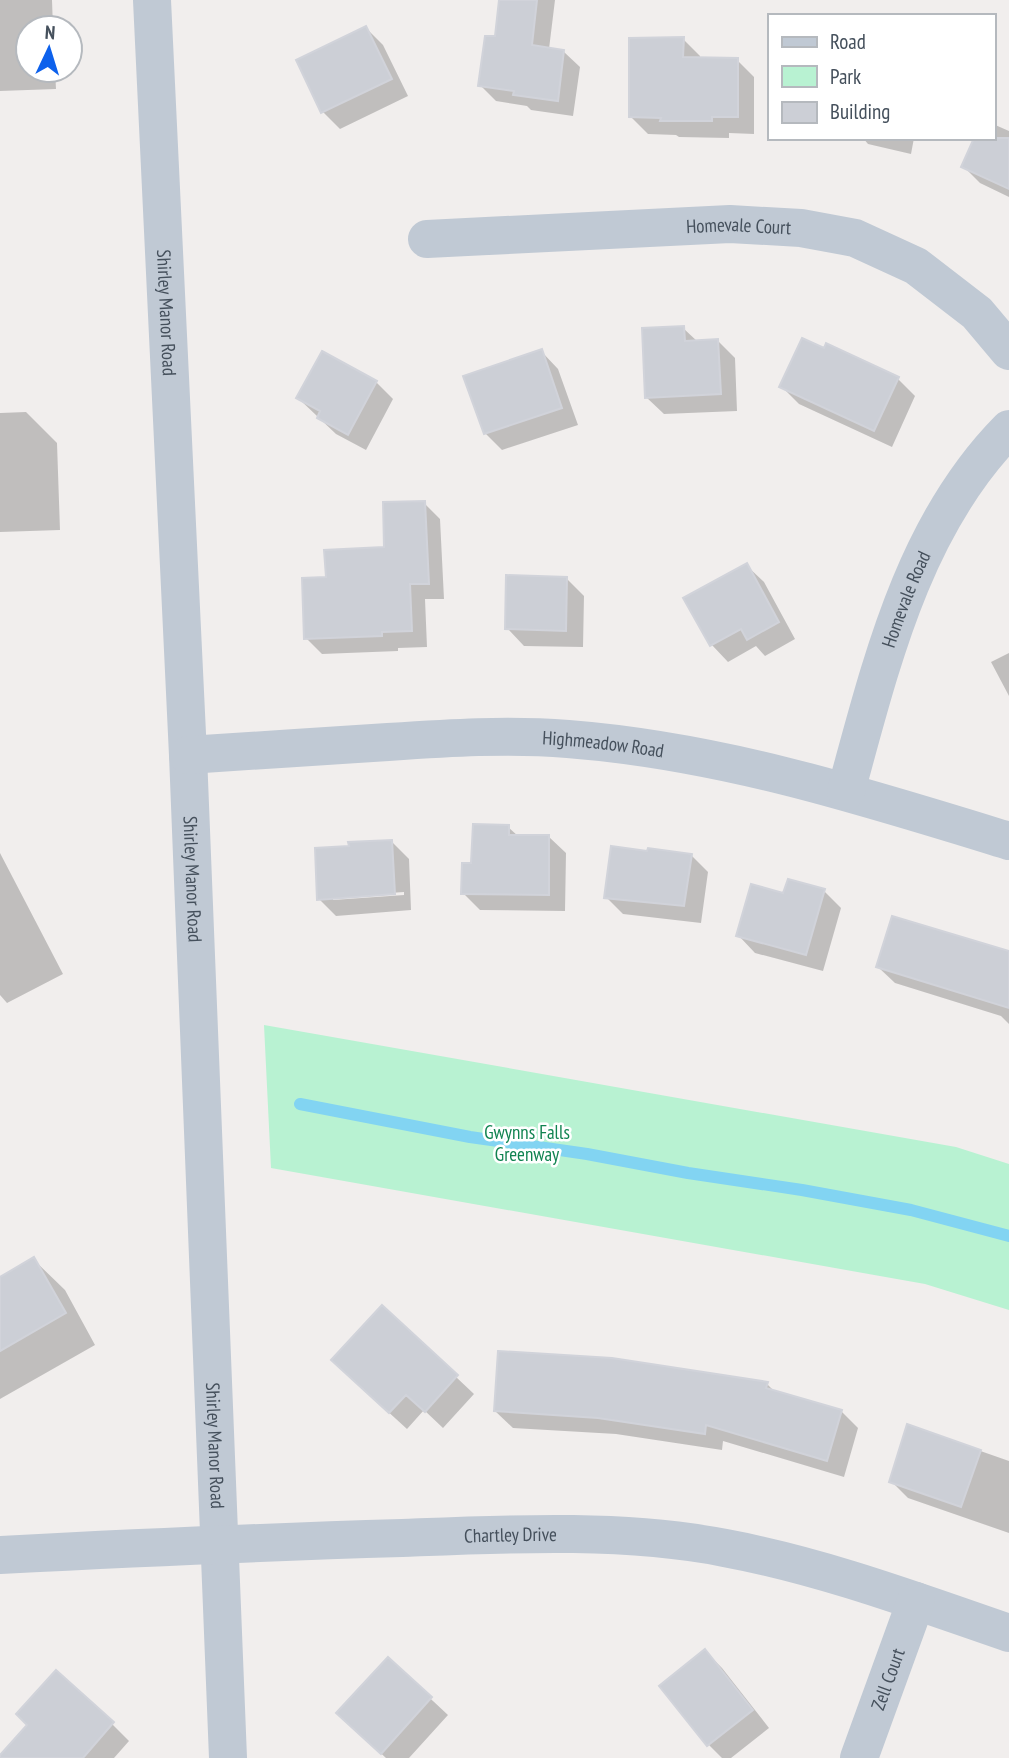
<svg xmlns="http://www.w3.org/2000/svg" width="1009" height="1758" font-family="'PT Sans Narrow',sans-serif">
<style>
.green{fill:#b8f2d2}
.shadow{fill:#0003;fill-rule:evenodd}
.lines{fill:none;stroke-linecap:round;stroke-linejoin:round}
.stream{stroke:#82d4f2;stroke-width:12}
.building{fill:#cccfd6;stroke:#d1d3da;stroke-width:2}
.minor{stroke:#c0c9d4;stroke-width:38}
.labels{text-anchor:middle;dominant-baseline:central;stroke-width:5;stroke-linejoin:round;paint-order:stroke}
.street-label{font-size:19px;fill:#45505c;stroke:#fff}
.park-label{font-size:19px;fill:#108350;stroke:#fff}
</style>
<rect width="100%" height="100%" fill="#f1eeed"/>
<path class="green" d="M 264,1025 L 956,1147 L 1009,1164 L 1009,1310 L 925,1284 L 271,1168 Z"/>
<path class="shadow" d="M 0,0 L 52,0 L 53,28 L 28,28 L 28,70 L 55,70 L 56,89 L 0,91 Z
M 501,0 L 555,0 L 549,49 L 564,52 L 580,67 L 573,116 L 531,110 L 527,106 L 496,101 L 480,85 L 496,38 Z
M 366,28 L 383,45 L 408,96 L 340,129 L 323,112 Z
M 683,39 L 700,56 L 700,59 L 737,60 L 754,77 L 754,134 L 729,133 L 729,138 L 679,137 L 676,135 L 648,134 L 631,117 Z
M 993,124 L 1009,131 L 1009,197 L 980,183 L 963,166 L 993,138 Z
M 863,138 L 914,138 L 911,154 L 868,144 Z
M 683,328 L 698,342 L 718,341 L 735,358 L 737,411 L 664,414 L 646,397 Z
M 827,345 L 898,379 L 915,396 L 892,447 L 799,404 L 782,387 L 825,350 Z
M 541,351 L 558,369 L 578,425 L 502,450 L 485,433 Z
M 376,382 L 393,399 L 366,450 L 336,434 L 298,398 Z
M 26,412 L 57,443 L 60,530 L 0,532 L 0,413 Z
M 424,503 L 440,519 L 444,599 L 425,599 L 427,647 L 398,648 L 398,651 L 322,654 L 306,638 L 327,579 L 386,549 Z
M 746,565 L 764,582 L 795,639 L 765,656 L 756,646 L 728,662 L 711,644 Z
M 566,578 L 584,596 L 583,647 L 524,646 L 507,628 Z
M 1009,653 L 1009,696 L 991,662 Z
M 508,827 L 518,836 L 548,836 L 566,853 L 565,911 L 480,910 L 463,893 Z
M 392,842 L 409,859 L 411,910 L 336,916 L 319,899 ZM 404,892 L 404,895 L 333,900 L 333,897 Z
M 0,853 L 63,974 L 7,1003 L 0,995 Z
M 691,855 L 708,872 L 701,923 L 623,914 L 606,897 Z
M 824,891 L 841,908 L 823,971 L 755,953 L 738,935 L 785,895 Z
M 1009,955 L 1009,1024 L 1001,1016 L 895,983 L 878,967 Z
M 34,1260 L 65,1290 L 95,1345 L 0,1399 L 0,1279 Z
M 382,1307 L 474,1394 L 443,1428 L 424,1410 L 407,1429 L 350,1377 Z
M 767,1384 L 775,1392 L 841,1411 L 858,1428 L 844,1477 L 723,1441 L 722,1450 L 616,1434 L 513,1428 L 495,1411 Z
M 909,1426 L 1009,1461 L 1009,1533 L 908,1498 L 891,1481 Z
M 705,1651 L 722,1668 L 769,1728 L 731,1758 L 722,1758 L 709,1745 L 661,1686 Z
M 388,1659 L 448,1715 L 409,1758 L 386,1758 L 356,1730 Z
M 112,1724 L 129,1741 L 114,1758 L 25,1758 Z"/>
<g class="lines">
<path class="stream" d="M 300,1104 L 470,1137 L 587,1154 L 688,1173 L 802,1190 L 911,1210 L 1009,1236"/>
</g>
<path class="building" d="M 499,0 L 537,0 L 532,45 L 564,50 L 558,101 L 513,95 L 514,91 L 478,86 L 485,36 L 495,36 Z
M 366,26 L 392,79 L 321,113 L 296,60 Z
M 684,37 L 683,57 L 738,58 L 738,117 L 712,117 L 712,121 L 660,121 L 661,118 L 629,117 L 629,38 Z
M 974,138 L 1009,138 L 1009,189 L 961,167 Z
M 684,326 L 685,341 L 718,339 L 721,394 L 645,398 L 642,328 Z
M 802,338 L 824,348 L 826,343 L 899,377 L 874,431 L 779,387 Z
M 542,349 L 562,408 L 484,434 L 463,376 Z
M 322,351 L 377,381 L 348,435 L 317,418 L 320,411 L 296,398 Z
M 425,501 L 429,584 L 410,584 L 412,631 L 382,632 L 382,636 L 304,639 L 302,578 L 326,577 L 324,550 L 384,547 L 383,502 Z
M 747,563 L 779,622 L 747,640 L 741,629 L 710,646 L 683,598 Z
M 506,575 L 567,577 L 566,631 L 505,629 Z
M 473,824 L 509,825 L 509,835 L 549,835 L 549,895 L 461,894 L 462,863 L 471,863 Z
M 392,840 L 395,894 L 317,900 L 315,848 L 349,846 L 348,842 Z
M 611,846 L 647,851 L 648,848 L 692,854 L 684,906 L 604,898 Z
M 788,879 L 825,889 L 806,955 L 736,936 L 751,884 L 783,893 Z
M 892,916 L 1009,951 L 1009,1008 L 876,967 Z
M 34,1257 L 66,1313 L 0,1351 L 0,1277 Z
M 382,1305 L 458,1375 L 425,1412 L 406,1395 L 389,1413 L 331,1360 Z
M 498,1351 L 612,1358 L 768,1382 L 766,1388 L 842,1410 L 827,1461 L 706,1425 L 705,1434 L 598,1418 L 494,1411 Z
M 907,1424 L 981,1450 L 961,1507 L 889,1482 Z
M 705,1649 L 753,1710 L 707,1746 L 659,1686 Z
M 388,1657 L 432,1697 L 381,1754 L 336,1713 Z
M 56,1670 L 114,1722 L 83,1758 L 0,1758 L 0,1755 L 27,1725 L 16,1714 Z"/>
<g class="lines">
<g class="minor">
<path id="s1" d="M 152,0 L 188,755 L 228,1758"/>
<path id="s2" d="M 427,239 L 730,224 L 801,228 L 855,238 L 916,266 L 977,313 L 1009,351"/>
<path id="s3" d="M 188,755 C 255,751 321,746 388,742 C 448,738 508,734 568,739 C 721,751 863,796 1009,841"/>
<path id="s4" d="M 846,791 C 881,664 913,526 1009,429"/>
<path id="s5" d="M 0,1555 C 134,1548 268,1542 402,1538 C 506,1534 623,1528 725,1548 C 822,1566 916,1601 1009,1633"/>
<path id="s6" d="M 859,1758 L 916,1601"/>
</g>
</g>
<g class="labels">
<g class="street-label">
<text stroke="none"><textPath href="#s2" startOffset="312">Homevale Court</textPath></text>
<text stroke="none"><textPath href="#s1" startOffset="313">Shirley Manor Road</textPath></text>
<text stroke="none"><textPath href="#s4" startOffset="201">Homevale Road</textPath></text>
<text stroke="none"><textPath href="#s3" startOffset="416">Highmeadow Road</textPath></text>
<text stroke="none"><textPath href="#s1" startOffset="880">Shirley Manor Road</textPath></text>
<text stroke="none"><textPath href="#s1" startOffset="1447">Shirley Manor Road</textPath></text>
<text stroke="none"><textPath href="#s5" startOffset="511">Chartley Drive</textPath></text>
<text stroke="none"><textPath href="#s6" startOffset="84">Zell Court</textPath></text>
</g>
<g class="park-label">
<text x="527" y="1132">Gwynns Falls<tspan x="527" dy="22">Greenway</tspan></text>
</g>
</g>
<rect x="768" y="14" width="228" height="126" fill="#ffffff" stroke="#b5b9be" stroke-width="2"/>
<rect x="782" y="37" width="35" height="10" fill="#c0c9d4" stroke="#b5b9be" stroke-width="2"/>
<text x="830" y="49" font-size="21" fill="#45505c">Road</text>
<rect x="782" y="66" width="35" height="21" fill="#b8f2d2" stroke="#b5b9be" stroke-width="2"/>
<text x="830" y="84" font-size="21" fill="#45505c">Park</text>
<rect x="782" y="102" width="35" height="21" fill="#cccfd6" stroke="#b5b9be" stroke-width="2"/>
<text x="830" y="119" font-size="21" fill="#45505c">Building</text>
<g transform="translate(49 49) rotate(4)"><circle r="33" fill="#ffffff" stroke="#b5b9be" stroke-width="2"/>
<path d="M0-5L12 26L0 18L-12 26Z" fill="#0d61ec"/>
<text y="-10" font-size="19" font-weight="bold" text-anchor="middle" fill="#45505c">N</text>
</g>
</svg>
